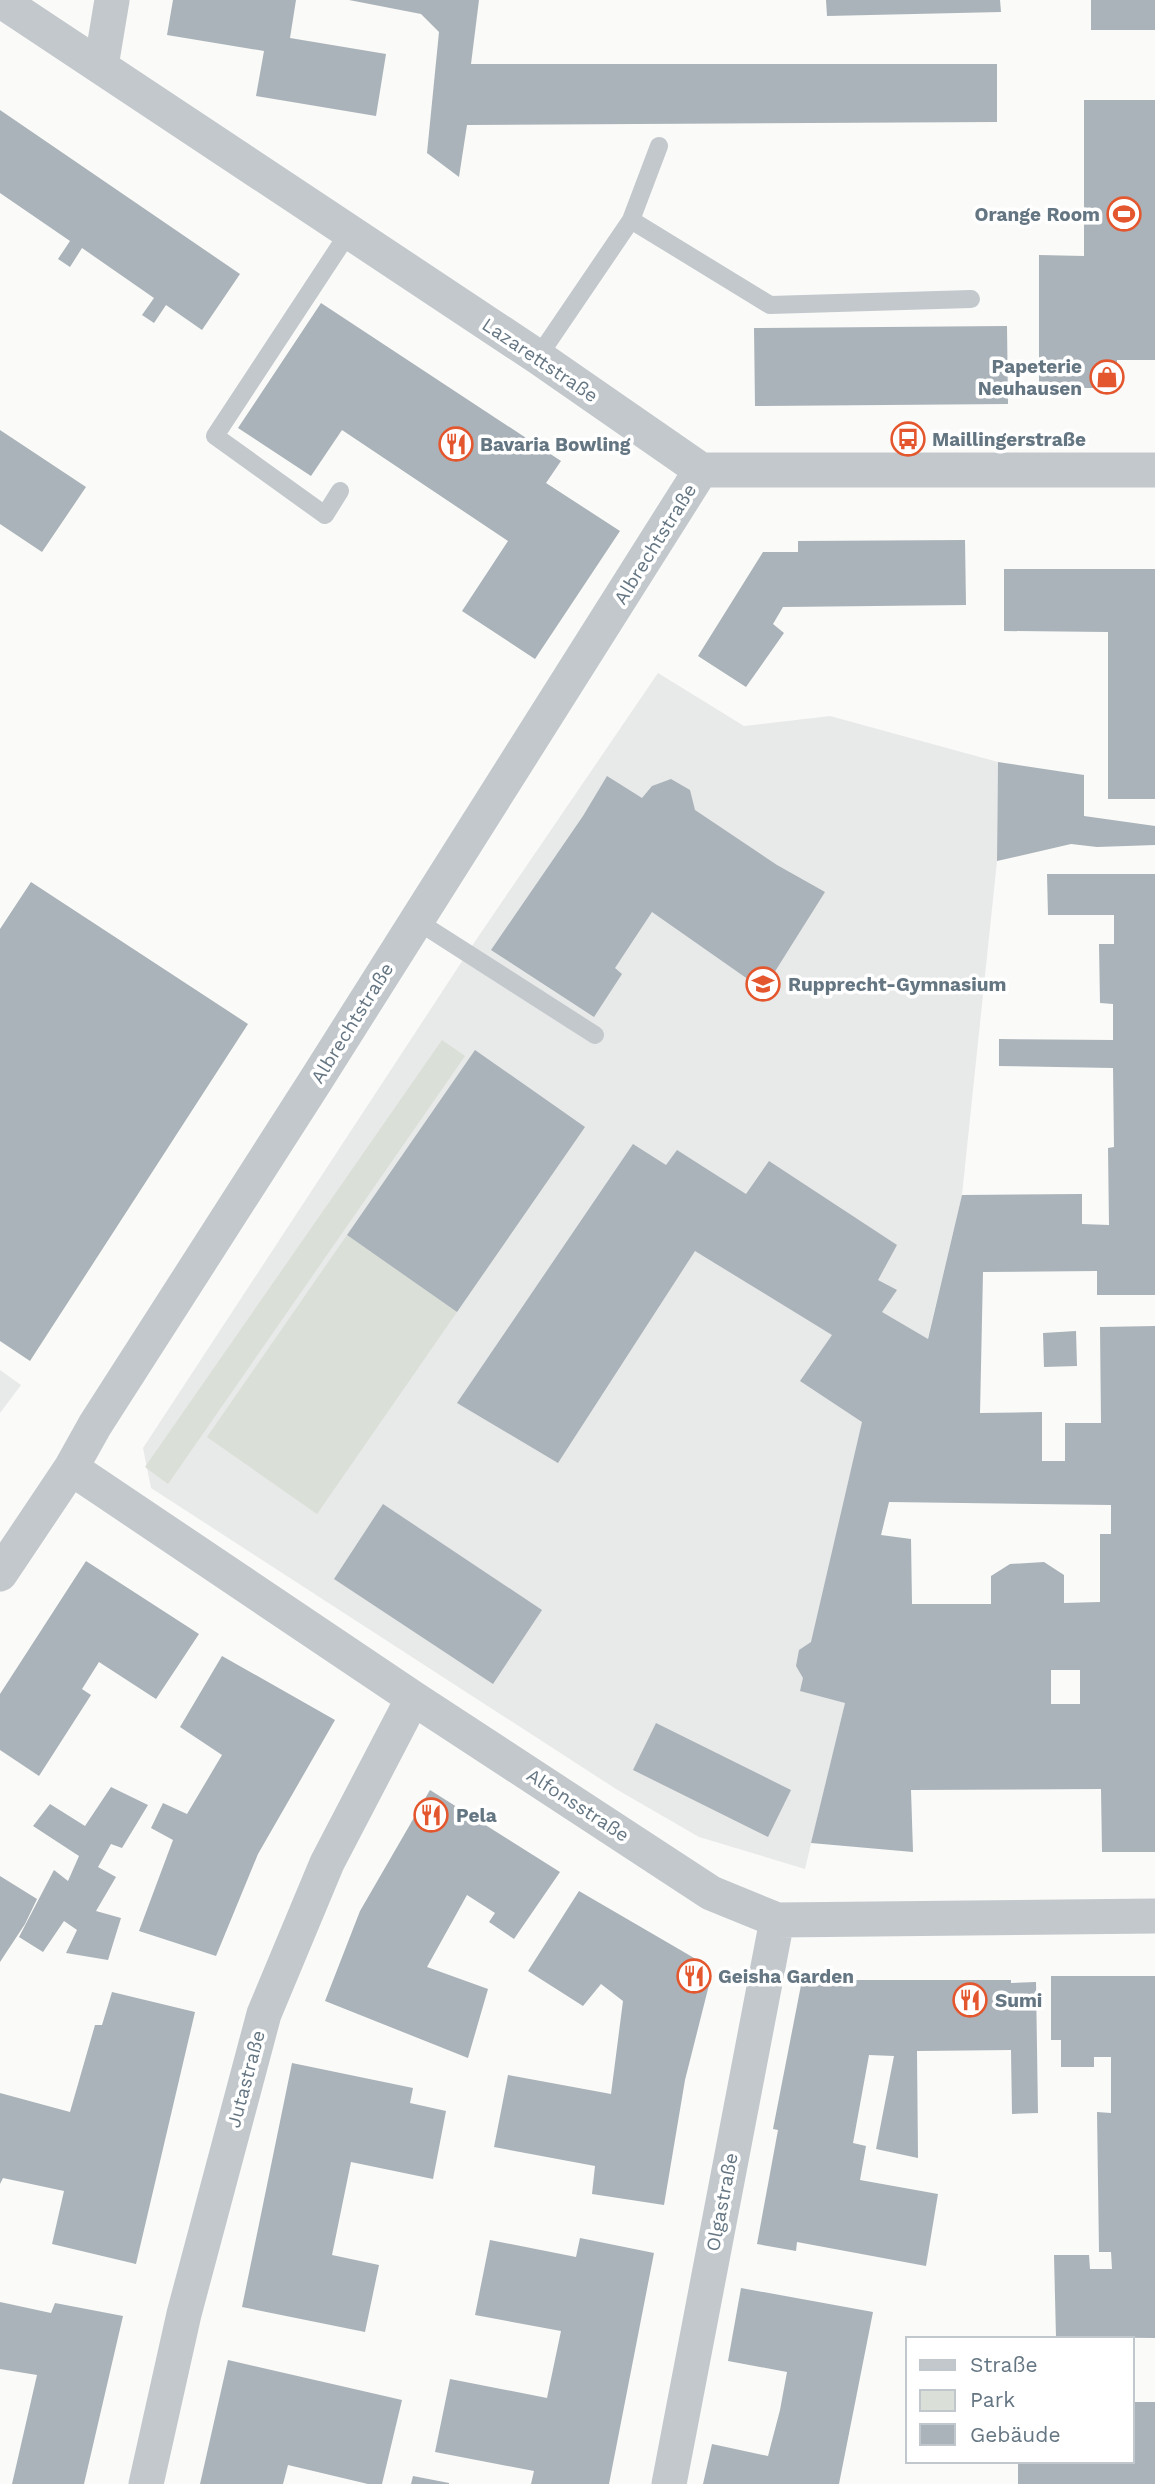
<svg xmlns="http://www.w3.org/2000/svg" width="1155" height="2484" font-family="'Work Sans',sans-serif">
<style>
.built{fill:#e8e9e9}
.green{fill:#dadfd7}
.building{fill:#aab3b9;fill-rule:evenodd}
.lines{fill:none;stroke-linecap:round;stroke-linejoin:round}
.lane{stroke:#c3c8cc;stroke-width:18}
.street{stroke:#c3c8cc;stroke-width:35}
.labels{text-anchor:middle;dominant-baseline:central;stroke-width:7;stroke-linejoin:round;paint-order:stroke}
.poi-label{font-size:19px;font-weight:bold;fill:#657683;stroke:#fff;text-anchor:start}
.street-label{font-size:19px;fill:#657683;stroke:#fff}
</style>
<rect width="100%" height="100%" fill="#fafaf8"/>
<path class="built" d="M 658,673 L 744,726 L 830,716 L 998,762 L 997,861 L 962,1195 L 881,1535 L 845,1703 L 805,1869 L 699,1837 L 616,1789 L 151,1488 L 143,1448 L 476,940 Z
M 0,1370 L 21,1385 L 0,1413 Z"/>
<path class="green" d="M 442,1040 L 465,1056 L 168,1484 L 145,1467 Z
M 347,1235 L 457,1312 L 317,1514 L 207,1437 Z"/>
<path class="building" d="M 173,0 L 296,0 L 290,38 L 386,54 L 376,116 L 256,96 L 264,51 L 167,35 Z
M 349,0 L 479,0 L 471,64 L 997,64 L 997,122 L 467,125 L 459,177 L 427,153 L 439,32 L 421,14 Z
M 826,0 L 1000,0 L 1001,12 L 827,16 Z
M 1091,0 L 1155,0 L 1155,30 L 1091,30 Z
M 1084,100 L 1155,100 L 1155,360 L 1117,360 L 1117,388 L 1039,388 L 1039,255 L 1084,256 Z
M 0,110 L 240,274 L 202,330 L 166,305 L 154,323 L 142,315 L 154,298 L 82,248 L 70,267 L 58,259 L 70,241 L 0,193 Z
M 321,303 L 561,461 L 546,483 L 620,531 L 535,659 L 462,611 L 508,541 L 342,430 L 311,476 L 238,428 Z
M 1007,326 L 1008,404 L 755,406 L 754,328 Z
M 0,430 L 86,487 L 42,552 L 0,524 Z
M 965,540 L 966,605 L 783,607 L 773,624 L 784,633 L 746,687 L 698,656 L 763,552 L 798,552 L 798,541 Z
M 1004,569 L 1155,569 L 1155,799 L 1108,799 L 1108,632 L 1004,631 Z
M 998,762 L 1084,775 L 1084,816 L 1155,826 L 1155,845 L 1097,847 L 1071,844 L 997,861 Z
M 607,776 L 642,798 L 652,786 L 671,779 L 690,790 L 695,810 L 777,865 L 825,892 L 774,973 L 752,982 L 652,912 L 615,968 L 622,974 L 594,1017 L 491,950 L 583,816 Z
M 1047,874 L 1155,874 L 1155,1295 L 1097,1295 L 1097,1271 L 983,1272 L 980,1413 L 1042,1412 L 1042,1461 L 1065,1461 L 1065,1423 L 1101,1423 L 1100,1327 L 1155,1326 L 1155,1852 L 1102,1852 L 1101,1789 L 911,1790 L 913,1852 L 811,1843 L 845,1703 L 800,1691 L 803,1678 L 796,1666 L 799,1650 L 811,1642 L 862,1422 L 800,1381 L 832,1335 L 695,1251 L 558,1463 L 457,1403 L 633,1144 L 666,1165 L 677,1150 L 746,1194 L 769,1161 L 897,1245 L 878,1280 L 897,1290 L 882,1312 L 928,1339 L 962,1195 L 1082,1194 L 1082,1224 L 1109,1225 L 1108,1148 L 1114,1147 L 1113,1068 L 999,1066 L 999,1039 L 1113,1040 L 1113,1004 L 1100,1003 L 1099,944 L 1114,944 L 1114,915 L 1048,915 ZM 889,1502 L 1111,1505 L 1111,1534 L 1100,1534 L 1100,1602 L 1064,1603 L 1064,1575 L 1044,1562 L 1010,1564 L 991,1576 L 991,1604 L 912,1604 L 911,1539 L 881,1535 ZM 1051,1670 L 1080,1670 L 1080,1704 L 1051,1704 Z
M 31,882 L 248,1024 L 30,1361 L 0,1341 L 0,929 Z
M 475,1050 L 585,1127 L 457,1312 L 347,1235 Z
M 1076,1331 L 1077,1366 L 1044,1367 L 1043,1333 Z
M 383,1504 L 542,1610 L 493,1684 L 334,1579 Z
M 86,1561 L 199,1634 L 156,1699 L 99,1662 L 82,1689 L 91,1695 L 39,1776 L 0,1750 L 0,1694 Z
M 222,1656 L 335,1720 L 258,1854 L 216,1956 L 139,1931 L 173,1840 L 151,1828 L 163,1803 L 187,1814 L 222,1755 L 180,1727 Z
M 656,1723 L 791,1790 L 768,1837 L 633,1770 Z
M 111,1787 L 148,1805 L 122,1848 L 111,1844 L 98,1867 L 116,1877 L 96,1911 L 121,1918 L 108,1960 L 66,1953 L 77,1930 L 64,1921 L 43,1952 L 19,1937 L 54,1870 L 68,1881 L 79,1856 L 33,1826 L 50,1804 L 85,1826 Z
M 430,1790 L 560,1872 L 514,1939 L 489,1922 L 495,1913 L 467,1895 L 427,1967 L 488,1989 L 468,2058 L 325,2001 L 360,1911 Z
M 0,1876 L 37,1899 L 25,1924 L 0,1962 Z
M 579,1891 L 701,1962 L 710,1981 L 685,2080 L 664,2205 L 592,2194 L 595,2166 L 494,2147 L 508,2075 L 611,2094 L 623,2001 L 601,1984 L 583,2006 L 528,1971 Z
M 1051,1976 L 1155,1976 L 1155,2338 L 1056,2337 L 1054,2255 L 1089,2255 L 1090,2269 L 1112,2269 L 1111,2252 L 1099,2252 L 1097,2112 L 1111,2113 L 1111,2057 L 1094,2057 L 1094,2067 L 1061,2067 L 1061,2040 L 1051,2040 Z
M 802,1980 L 1011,1980 L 1011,1983 L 1036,1982 L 1038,2113 L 1012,2114 L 1011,2050 L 917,2051 L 918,2158 L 876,2149 L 894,2056 L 869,2055 L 853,2143 L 866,2146 L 860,2180 L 938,2194 L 926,2266 L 797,2242 L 796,2251 L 757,2244 L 778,2130 L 773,2129 Z
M 112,1992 L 195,2012 L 136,2264 L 52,2244 L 64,2191 L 3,2178 L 0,2184 L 0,2093 L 70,2112 L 95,2025 L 102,2025 Z
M 292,2063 L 413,2088 L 410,2103 L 446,2111 L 433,2179 L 351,2162 L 332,2255 L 379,2265 L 365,2332 L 242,2307 Z
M 580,2238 L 654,2253 L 609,2484 L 531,2484 L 534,2471 L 435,2452 L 450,2379 L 547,2398 L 561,2331 L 475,2315 L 490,2240 L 576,2257 Z
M 741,2288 L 873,2312 L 839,2484 L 703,2484 L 712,2444 L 768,2456 L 780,2410 L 787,2372 L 728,2361 Z
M 0,2302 L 51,2313 L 55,2303 L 123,2316 L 84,2484 L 12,2484 L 37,2375 L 0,2369 Z
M 228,2360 L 402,2400 L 382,2484 L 368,2484 L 288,2465 L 283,2484 L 200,2484 Z
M 1132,2402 L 1155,2402 L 1155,2484 L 1018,2484 L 1018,2461 L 1132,2461 Z
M 413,2476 L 449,2483 L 449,2484 L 411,2484 Z"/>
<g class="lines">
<path class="lane" d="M 631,220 L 770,305 L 971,299
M 538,357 L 631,220 L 659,146
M 340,491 L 325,515 L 215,436 L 349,232
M 417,921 L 595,1035"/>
<path class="street" d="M 0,0 L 538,357 L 701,470 L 1155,470
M 101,66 L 112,0
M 71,1468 L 413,1698 L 711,1893 L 777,1920 L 1155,1916
M 0,1574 L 71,1468 L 95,1425 L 316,1080 L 701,470
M 146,2484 L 184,2314 L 264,2014 L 327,1863 L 413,1698
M 669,2484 L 777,1920"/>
</g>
<defs>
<symbol id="stadium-ring" viewBox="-11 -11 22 22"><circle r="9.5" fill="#fff" stroke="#e4572e" stroke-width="1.5"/><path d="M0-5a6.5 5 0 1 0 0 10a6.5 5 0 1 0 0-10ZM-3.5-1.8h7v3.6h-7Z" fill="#e4572e"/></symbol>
<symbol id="shop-ring" viewBox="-11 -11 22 22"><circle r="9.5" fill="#fff" stroke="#e4572e" stroke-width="1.5"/><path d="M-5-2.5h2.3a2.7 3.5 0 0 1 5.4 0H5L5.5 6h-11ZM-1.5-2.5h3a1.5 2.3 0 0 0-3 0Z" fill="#e4572e"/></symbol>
<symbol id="bus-ring" viewBox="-11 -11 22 22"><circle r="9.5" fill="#fff" stroke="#e4572e" stroke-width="1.5"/><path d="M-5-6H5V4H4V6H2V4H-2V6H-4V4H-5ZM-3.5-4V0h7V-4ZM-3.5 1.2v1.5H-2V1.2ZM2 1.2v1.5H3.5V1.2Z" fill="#e4572e"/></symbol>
<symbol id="restaurant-ring" viewBox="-11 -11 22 22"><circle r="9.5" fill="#fff" stroke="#e4572e" stroke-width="1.5"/><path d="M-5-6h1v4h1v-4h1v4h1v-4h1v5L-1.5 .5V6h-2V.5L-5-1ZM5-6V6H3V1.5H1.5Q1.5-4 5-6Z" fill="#e4572e"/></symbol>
<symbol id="school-ring" viewBox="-11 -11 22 22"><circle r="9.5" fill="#fff" stroke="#e4572e" stroke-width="1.5"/><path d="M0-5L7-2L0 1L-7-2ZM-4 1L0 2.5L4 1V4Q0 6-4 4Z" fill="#e4572e"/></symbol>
</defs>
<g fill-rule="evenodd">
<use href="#stadium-ring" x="1105" y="195" width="38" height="38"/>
<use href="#shop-ring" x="1088" y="358" width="38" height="38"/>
<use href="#bus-ring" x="889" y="420" width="38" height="38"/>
<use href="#restaurant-ring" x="437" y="425" width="38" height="38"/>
<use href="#school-ring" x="744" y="965" width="38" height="38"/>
<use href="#restaurant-ring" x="412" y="1796" width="38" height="38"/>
<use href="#restaurant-ring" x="675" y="1957" width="38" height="38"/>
<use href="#restaurant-ring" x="951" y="1981" width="38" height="38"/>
</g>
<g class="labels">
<g class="poi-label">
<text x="1100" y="214" text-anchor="end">Orange Room</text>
<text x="1082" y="366" text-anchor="end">Papeterie<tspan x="1082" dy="22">Neuhausen</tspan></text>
<text x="932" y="439">Maillingerstraße</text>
<text x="480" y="444">Bavaria Bowling</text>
<text x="788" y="984">Rupprecht-Gymnasium</text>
<text x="456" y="1815">Pela</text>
<text x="718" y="1976">Geisha Garden</text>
<text x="995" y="2000">Sumi</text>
</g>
<g class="street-label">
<text transform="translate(540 360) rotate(34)">Lazarettstraße</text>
<text transform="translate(655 544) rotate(-58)">Albrechtstraße</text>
<text transform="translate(352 1023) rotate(-58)">Albrechtstraße</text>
<text transform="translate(578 1805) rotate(33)">Alfonsstraße</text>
<text transform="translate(246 2079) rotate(-75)">Jutastraße</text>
<text transform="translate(722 2202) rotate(-79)">Olgastraße</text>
</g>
</g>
<rect x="906" y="2337" width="228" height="126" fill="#ffffff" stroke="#c1c8cd" stroke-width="2"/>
<rect x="920" y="2360" width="35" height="10" fill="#c3c8cc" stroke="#c1c8cd" stroke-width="2"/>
<text x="970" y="2372" font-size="21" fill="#657683">Straße</text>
<rect x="920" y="2390" width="35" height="21" fill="#dadfd7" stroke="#c1c8cd" stroke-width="2"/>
<text x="970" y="2407" font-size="21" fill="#657683">Park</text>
<rect x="920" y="2424" width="35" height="21" fill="#aab3b9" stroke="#c1c8cd" stroke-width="2"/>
<text x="970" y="2442" font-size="21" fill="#657683">Gebäude</text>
</svg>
